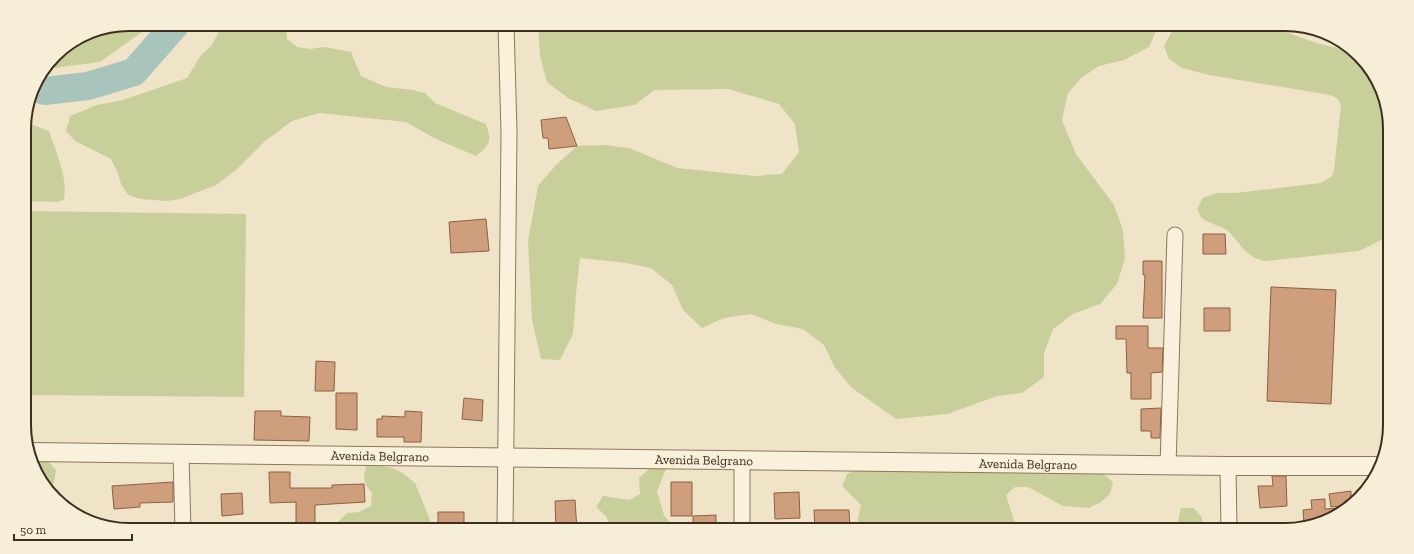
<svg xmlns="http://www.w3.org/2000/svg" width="1414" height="554" font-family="'Zilla Slab',serif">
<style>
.green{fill:#c9cf9b}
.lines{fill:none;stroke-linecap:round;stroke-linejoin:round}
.river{stroke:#a9c4bc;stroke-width:28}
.building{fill:#cf9f7d;stroke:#8d5f41}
.minor-casing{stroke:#8d765c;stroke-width:17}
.tertiary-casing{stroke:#8d765c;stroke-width:20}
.minor{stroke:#faf1dc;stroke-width:15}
.tertiary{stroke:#faf1dc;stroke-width:18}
.labels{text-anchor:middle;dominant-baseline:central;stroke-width:3;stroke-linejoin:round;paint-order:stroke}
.street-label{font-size:13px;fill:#3d2e20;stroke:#f7eed8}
.rim{fill:none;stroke:#3d2e20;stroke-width:2}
</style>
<rect width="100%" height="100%" fill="#f0e4c8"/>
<path class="green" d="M 129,24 L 150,24 L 149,27 L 100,62 L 54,68 L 48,65 L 60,50 L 89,32 Z
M 223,24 L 286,24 L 287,39 L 297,47 L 310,49 L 324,47 L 351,52 L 361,76 L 386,87 L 413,90 L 425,93 L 435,103 L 486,124 C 492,142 490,145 476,156 L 436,139 L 406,122 L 319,113 L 292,121 L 264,142 L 236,170 L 216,185 L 180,199 L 167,201 L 140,199 L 128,195 L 121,184 L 117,171 L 111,159 L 75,141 L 66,131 L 70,116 L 97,105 L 123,100 L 187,78 L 201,55 L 212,45 Z
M 538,24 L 1159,24 L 1149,47 L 1124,60 L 1099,66 L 1081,78 L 1068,93 L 1062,120 L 1076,154 L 1114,205 L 1123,230 L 1125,259 L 1117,284 L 1100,304 L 1073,314 L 1053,329 L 1044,353 L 1044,377 L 1022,393 L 997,396 L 948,414 L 896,419 L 852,388 L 835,368 L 824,345 L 803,329 L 776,324 L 751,314 L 724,318 L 702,328 L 683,310 L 672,285 L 651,268 L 626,263 L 580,258 L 576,294 L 573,334 L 560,360 L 541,359 L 532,320 L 528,241 L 538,186 L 556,165 L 577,146 L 604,145 L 629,148 L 677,168 L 756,176 L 782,174 L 799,152 L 795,124 L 779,104 L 728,89 L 654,90 L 635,105 L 596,111 L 568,98 L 547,82 L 540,56 Z
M 1176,24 L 1255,24 L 1288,33 L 1320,44 L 1351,51 L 1364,60 L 1389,115 L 1389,236 L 1359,251 L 1265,261 C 1245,257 1242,245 1229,232 C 1221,225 1206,223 1201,217 C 1200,215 1198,211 1197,209 L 1203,198 L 1217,193 L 1235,193 L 1321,183 L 1332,176 L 1334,170 L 1341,105 L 1338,99 L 1330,95 L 1209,75 L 1182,68 L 1169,59 L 1164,46 Z
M 24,122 L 49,131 C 56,152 68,177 64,200 L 57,202 L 25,201 Z
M 26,211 L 246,214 L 244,397 L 26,395 Z
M 31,455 L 47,460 L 56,470 L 54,483 L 47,487 Z
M 659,463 L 667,467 L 657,491 L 664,515 L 672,525 L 670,530 L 650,530 L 646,525 L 642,530 L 612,530 L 606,516 L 596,507 L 603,496 L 630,500 L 640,494 L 639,478 L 649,469 Z
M 367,464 L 393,468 L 404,474 L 415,483 L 430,520 L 431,530 L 334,530 L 338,522 L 347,513 L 359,512 L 371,506 L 372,493 C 362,481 363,478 367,464 Z
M 860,469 L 1051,470 L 1103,474 L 1113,482 L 1110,494 L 1101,502 L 1089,508 L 1063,506 L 1028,487 L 1015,487 L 1006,495 L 1017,530 L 859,530 L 858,518 L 861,505 L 842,486 L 847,474 Z
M 1181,508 L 1194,508 L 1202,518 L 1202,525 L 1205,530 L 1178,530 L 1178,521 Z"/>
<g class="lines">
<path class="river" d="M 34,88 L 45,91 L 88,86 L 134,72 L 176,24"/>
</g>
<path class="building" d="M 566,117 L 577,146 L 549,149 L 548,138 L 543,138 L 541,120 Z
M 486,219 L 489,251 L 451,253 L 449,222 Z
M 1203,234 L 1225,234 L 1226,254 L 1203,254 Z
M 1143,261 L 1162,261 L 1162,318 L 1143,318 L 1145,275 L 1143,275 Z
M 1271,287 L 1336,290 L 1331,404 L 1267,401 Z
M 1204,308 L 1230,308 L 1230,331 L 1204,331 Z
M 1116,326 L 1148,326 L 1148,348 L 1163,348 L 1162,372 L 1151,373 L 1151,399 L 1131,399 L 1131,373 L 1127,373 L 1126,339 L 1116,339 Z
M 316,361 L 335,362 L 334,391 L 315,391 Z
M 336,393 L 357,393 L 357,430 L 336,429 Z
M 464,398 L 483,400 L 482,421 L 462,419 Z
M 1161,408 L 1160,438 L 1151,438 L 1151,431 L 1141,431 L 1141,409 Z
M 255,411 L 281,411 L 281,416 L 310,417 L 309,441 L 254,440 Z
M 405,411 L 422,412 L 421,442 L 404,442 L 404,437 L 377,437 L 377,419 L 382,419 L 382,416 L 405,417 Z
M 269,472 L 290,472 L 290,488 L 332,488 L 332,485 L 364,484 L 365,502 L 315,505 L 315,530 L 296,530 L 296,502 L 270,503 Z
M 1272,476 L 1286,476 L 1287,506 L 1260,508 L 1258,486 L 1273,486 Z
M 173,482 L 173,502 L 140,503 L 140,507 L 114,509 L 112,486 Z
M 671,482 L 692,482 L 692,516 L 671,516 Z
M 1351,491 L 1351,505 L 1331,507 L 1329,494 Z
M 799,492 L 800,518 L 775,519 L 774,493 Z
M 242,493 L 243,514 L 222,516 L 221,494 Z
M 1325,499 L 1325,509 L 1342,508 L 1343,511 L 1304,525 L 1303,510 L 1312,509 L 1311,500 Z
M 575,500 L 577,530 L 556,530 L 555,501 Z
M 814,510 L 849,510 L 850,530 L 815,530 Z
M 438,512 L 464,512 L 464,530 L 438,530 Z
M 716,515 L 716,530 L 693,530 L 693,516 Z"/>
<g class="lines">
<defs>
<path id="minor" d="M 181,454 L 183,530
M 742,460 L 742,530
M 1168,466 L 1175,235
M 1228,466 L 1229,530
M 505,530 L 509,132 L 506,24"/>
<path id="tertiary" d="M 29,452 L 1228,466 L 1379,466"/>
</defs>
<use href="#minor" class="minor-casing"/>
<use href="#tertiary" class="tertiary-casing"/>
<use href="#minor" class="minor"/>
<use href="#tertiary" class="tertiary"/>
</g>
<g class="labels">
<g class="street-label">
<text transform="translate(380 456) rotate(1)">Avenida Belgrano</text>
<text transform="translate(704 460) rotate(1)">Avenida Belgrano</text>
<text transform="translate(1028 464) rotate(1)">Avenida Belgrano</text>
</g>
</g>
<path d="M0 0H1414V554H0ZM129 31H1285A98 98 0 0 1 1383 129V425A98 98 0 0 1 1285 523H129A98 98 0 0 1 31 425V129A98 98 0 0 1 129 31Z" fill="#f7eed8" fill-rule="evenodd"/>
<path class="rim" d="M129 31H1285A98 98 0 0 1 1383 129V425A98 98 0 0 1 1285 523H129A98 98 0 0 1 31 425V129A98 98 0 0 1 129 31Z"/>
<path d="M14 534v6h118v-6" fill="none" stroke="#3d2e20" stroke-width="2"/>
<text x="20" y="534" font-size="12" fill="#3d2e20" stroke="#f7eed8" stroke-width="3" paint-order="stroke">50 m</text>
</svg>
